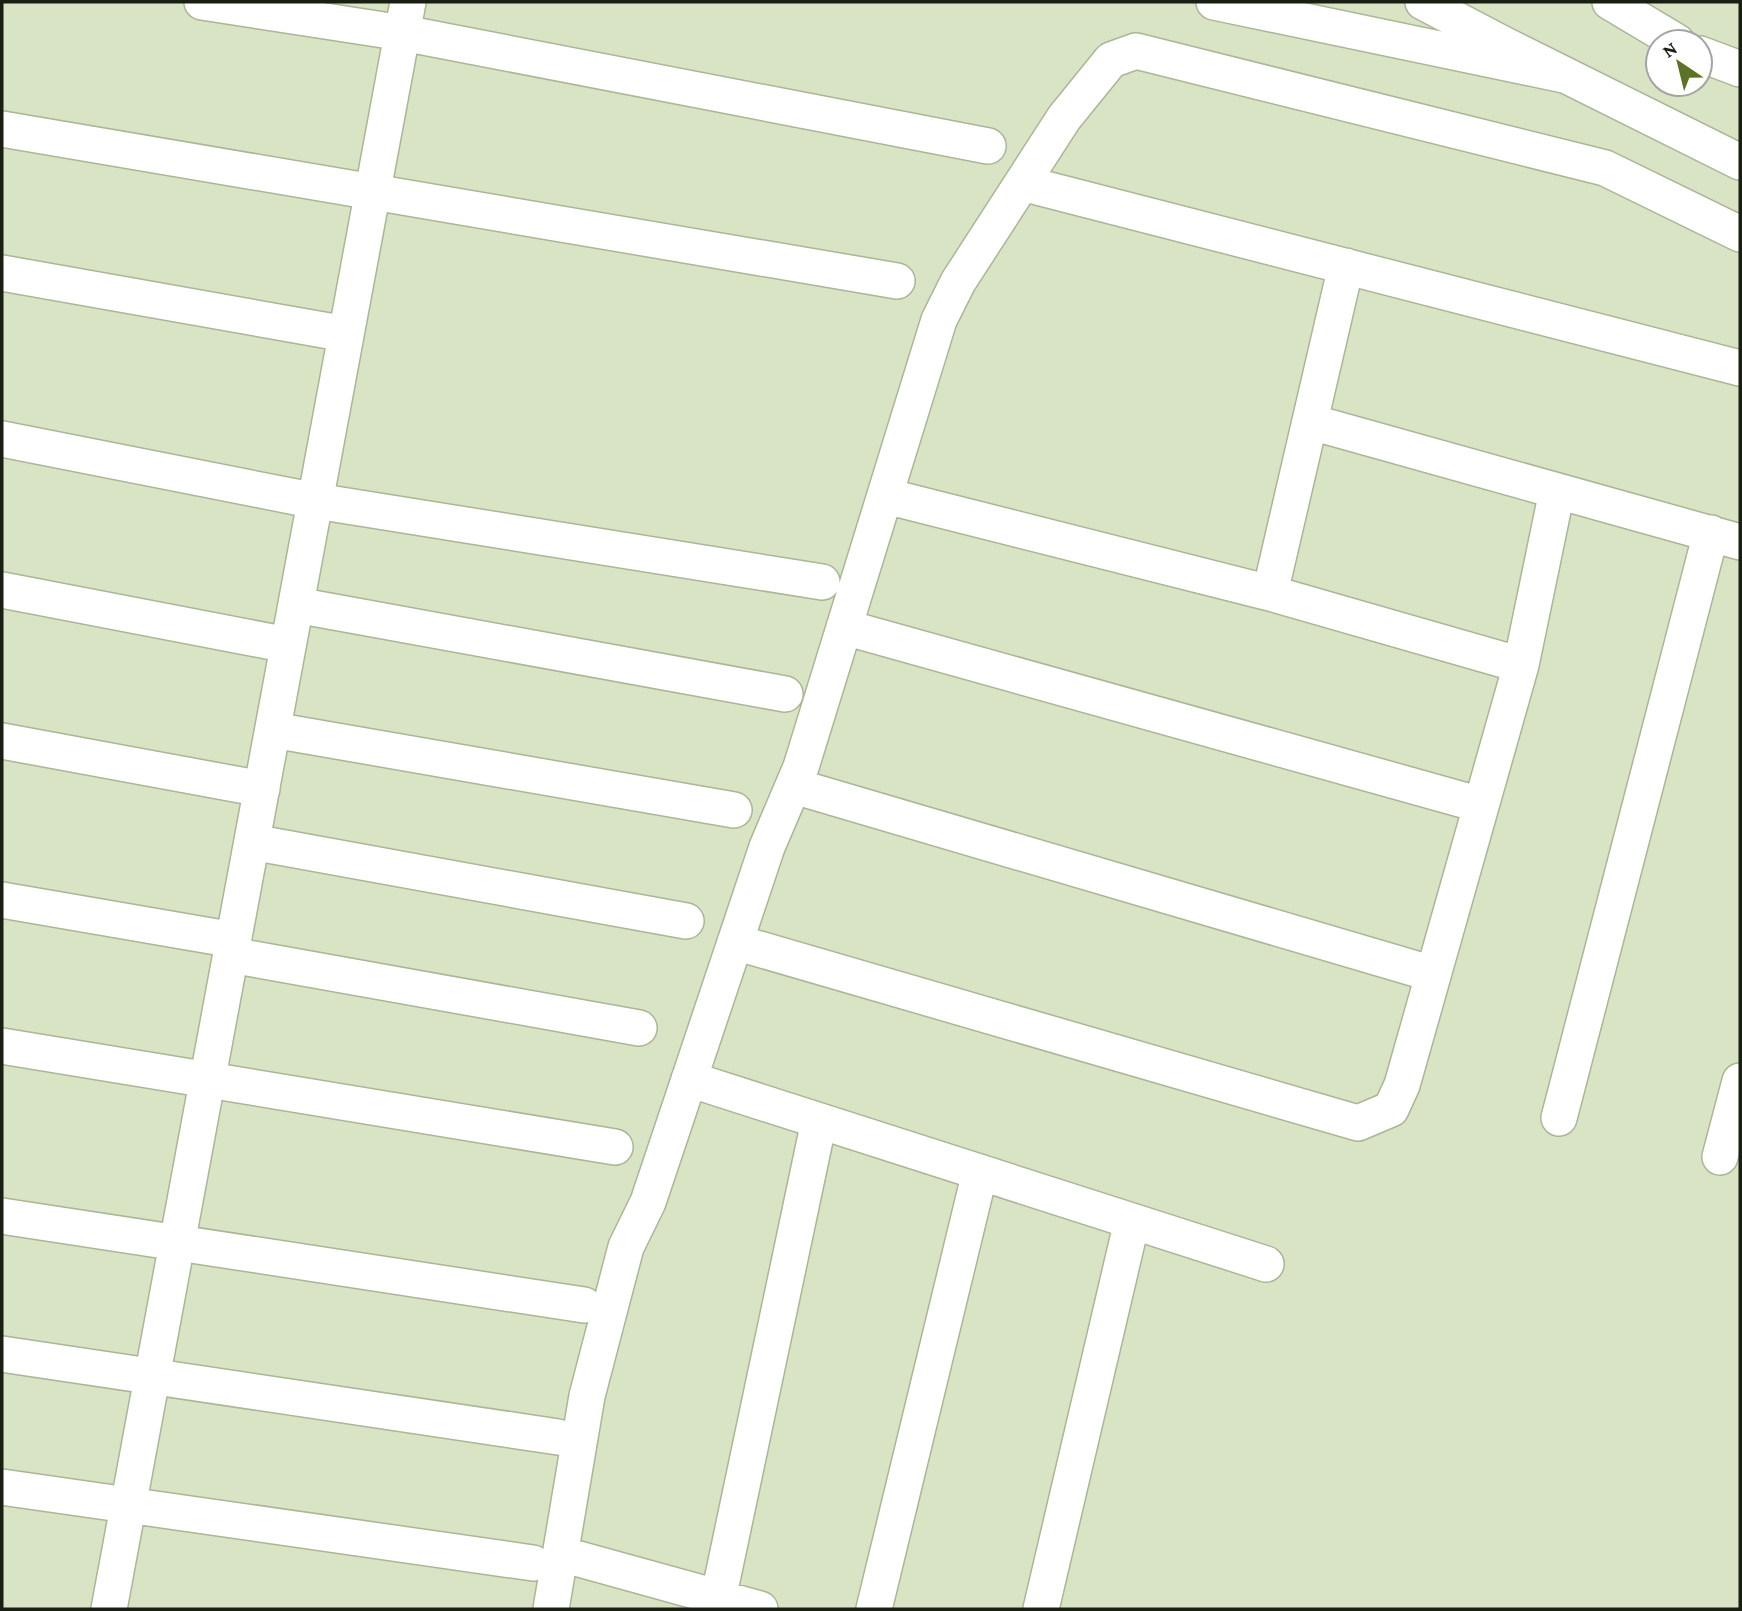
<svg xmlns="http://www.w3.org/2000/svg" width="1742" height="1611" font-family="'Crimson Pro',serif">
<style>
.lines{fill:none;stroke-linecap:round;stroke-linejoin:round}
.minor-casing{stroke:#aab696;stroke-width:38}
.minor{stroke:#fff;stroke-width:35}
</style>
<rect width="100%" height="100%" fill="#d8e4c3"/>
<g class="lines">
<defs>
<path id="minor" d="M 202,2 L 403,33 L 988,146
M 1214,2 L 1564,75
M 1423,2 L 1503,44 L 1740,162
M 1610,2 L 1677,42
M 1700,54 L 1740,69
M 2,129 L 897,281
M 1022,183 L 1740,368
M 2,273 L 346,334
M 1311,422 L 1740,542
M 2,439 L 316,501 L 822,582
M 886,496 L 1270,593 L 1521,665
M 2,590 L 288,645
M 1270,593 L 1346,266
M 296,605 L 785,694
M 844,627 L 1481,805
M 273,730 L 734,810
M 2,741 L 262,789
M 794,786 L 1433,974
M 252,842 L 686,921
M 2,900 L 234,940
M 735,942 L 1358,1123 L 1391,1109 L 1402,1085 L 1521,665 L 1557,491
M 231,955 L 639,1028
M 2,1046 L 615,1147
M 689,1079 L 1266,1264
M 1559,1118 L 1711,533
M 1720,1157 L 1740,1081
M 2,1216 L 584,1305
M 2,1354 L 558,1437
M 2,1487 L 533,1563
M 561,1554 L 760,1609
M 109,1609 L 408,2
M 551,1609 L 587,1396 L 626,1247 L 648,1202 L 767,847 L 801,767 L 939,320 L 958,282 L 1064,118 L 1111,60 L 1136,51 L 1605,168 L 1740,234
M 716,1609 L 819,1121
M 874,1609 L 980,1172
M 1041,1609 L 1132,1221"/>
</defs>
<use href="#minor" class="minor-casing"/>
<use href="#minor" class="minor"/>
</g>
<rect width="1742" height="1611" fill="none" stroke="#1a1f13" stroke-width="7"/>
<g transform="translate(1679 63) rotate(325)"><circle r="33" fill="#ffffff" stroke="#a3a5a1" stroke-width="2"/>
<path d="M0-5L12 26L0 18L-12 26Z" fill="#5c7325"/>
<text y="-10" font-size="19" font-weight="bold" text-anchor="middle" fill="#1a1f13">N</text>
</g>
</svg>
